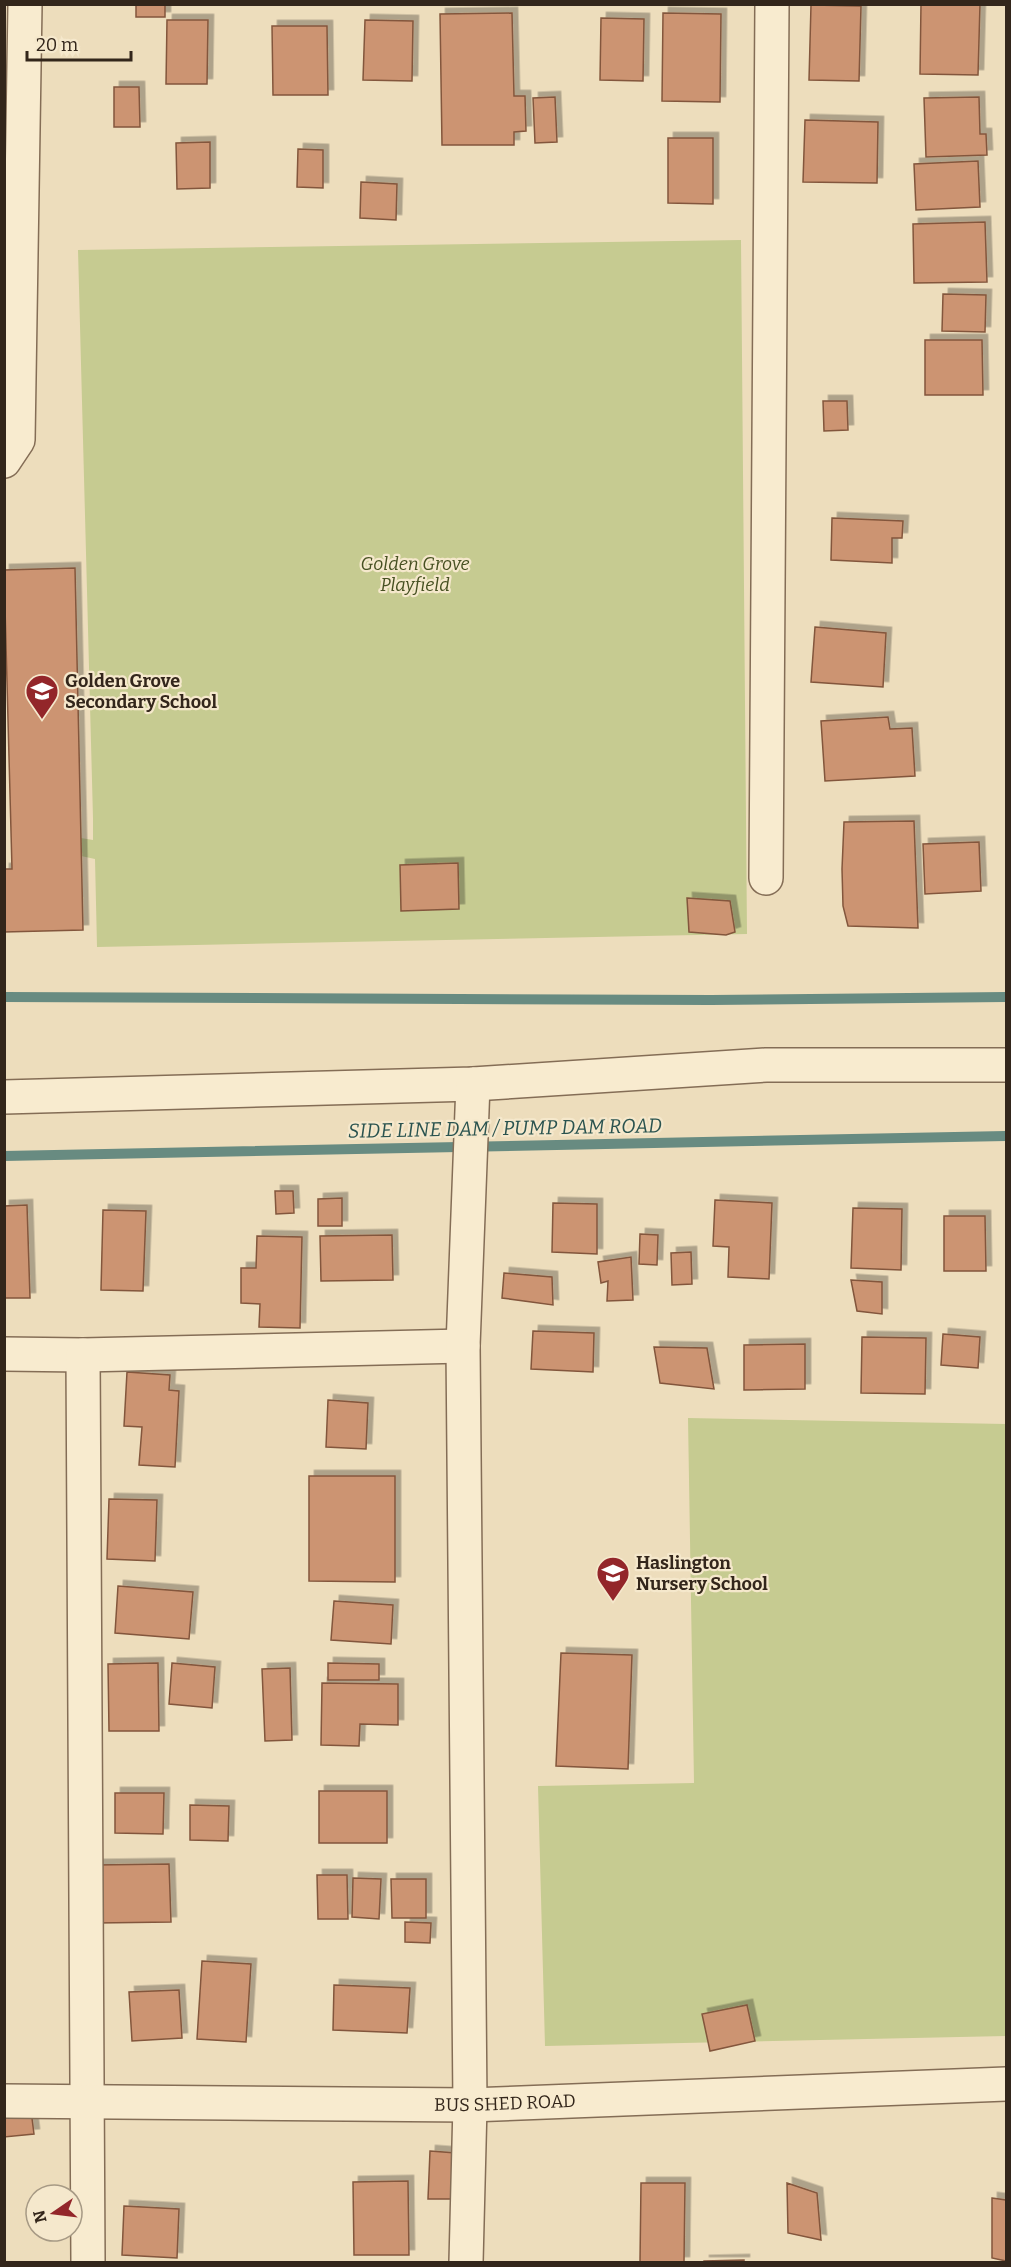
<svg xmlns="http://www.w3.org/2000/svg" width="1011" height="2267" font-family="Bitter,serif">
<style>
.green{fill:#c6cb91}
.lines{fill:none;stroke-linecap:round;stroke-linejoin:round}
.stream{stroke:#688b81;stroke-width:10}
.building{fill:#cc9472;stroke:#83563c;stroke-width:1.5;filter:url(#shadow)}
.minor-casing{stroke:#846d56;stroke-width:36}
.minor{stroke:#f8ebcf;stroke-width:33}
.labels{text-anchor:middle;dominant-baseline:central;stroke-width:4.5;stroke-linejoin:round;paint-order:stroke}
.park-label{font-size:18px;font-style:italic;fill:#465021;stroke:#f5e8cc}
.poi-label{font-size:18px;font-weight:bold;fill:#33261b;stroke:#f5e8cc;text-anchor:start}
.street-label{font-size:18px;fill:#33261b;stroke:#f5e8cc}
.water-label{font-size:20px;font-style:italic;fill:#2a534f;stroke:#f5e8cc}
</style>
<defs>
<filter id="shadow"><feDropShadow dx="5.5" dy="-5.5" stdDeviation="0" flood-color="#0004"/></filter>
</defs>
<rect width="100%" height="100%" fill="#edddbc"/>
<path class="green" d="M 741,240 L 747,934 L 97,947 L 95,859 L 81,856 L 81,838 L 93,840 L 93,818 L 78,250 Z
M 688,1418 L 1006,1424 L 1006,2036 L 545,2046 L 538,1786 L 694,1783 Z"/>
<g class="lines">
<path class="stream" d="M 4,997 L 711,1000 L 1006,997
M 4,1156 L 1006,1136"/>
</g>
<path class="building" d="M 136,4 L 165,4 L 165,17 L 136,17 Z
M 921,4 L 980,4 L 978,75 L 920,74 Z
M 811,5 L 861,6 L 859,81 L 809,80 Z
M 512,13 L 514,96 L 525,96 L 526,131 L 514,132 L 514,145 L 442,145 L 440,14 Z
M 663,13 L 721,14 L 720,102 L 662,101 Z
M 601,18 L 644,19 L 643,81 L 600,80 Z
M 167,20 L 208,20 L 207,84 L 166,84 Z
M 365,20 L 413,21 L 412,81 L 363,80 Z
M 272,26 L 327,26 L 328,95 L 273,95 Z
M 114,87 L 139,87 L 140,127 L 114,127 Z
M 555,97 L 557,142 L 535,143 L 533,98 Z
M 979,97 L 980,134 L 986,134 L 987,155 L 926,157 L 924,98 Z
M 805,120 L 878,122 L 877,183 L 803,182 Z
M 668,138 L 713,138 L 713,204 L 668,203 Z
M 210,142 L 210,188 L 177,189 L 176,143 Z
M 298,149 L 323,150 L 323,188 L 297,187 Z
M 978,161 L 980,207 L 916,210 L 914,164 Z
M 361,182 L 397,184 L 396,220 L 360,218 Z
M 985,222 L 987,282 L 914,283 L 913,224 Z
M 943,294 L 986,295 L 985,332 L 942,331 Z
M 925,340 L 982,340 L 983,395 L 925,395 Z
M 823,401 L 847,401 L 848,430 L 824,431 Z
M 832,518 L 903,521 L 902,538 L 892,538 L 892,563 L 831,560 Z
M 75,568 L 83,930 L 4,932 L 4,869 L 12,869 L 4,570 Z
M 815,627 L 886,633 L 883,687 L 811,682 Z
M 888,717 L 890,729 L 912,728 L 915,776 L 825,781 L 821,721 Z
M 914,821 L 918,928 L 848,926 L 843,906 L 842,869 L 844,822 Z
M 979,842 L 981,891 L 925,894 L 923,844 Z
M 458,863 L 459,909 L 401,911 L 400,865 Z
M 687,898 L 730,901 L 735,932 L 726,935 L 689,932 Z
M 275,1191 L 293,1191 L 294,1213 L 276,1214 Z
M 342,1198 L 342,1226 L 318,1226 L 318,1199 Z
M 715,1200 L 772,1203 L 769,1279 L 728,1277 L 729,1247 L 713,1246 Z
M 553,1203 L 597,1204 L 597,1254 L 552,1252 Z
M 27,1205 L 30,1298 L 4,1298 L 4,1206 Z
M 853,1208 L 902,1209 L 901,1270 L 851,1268 Z
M 103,1210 L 146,1211 L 143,1291 L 101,1290 Z
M 944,1216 L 985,1216 L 986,1271 L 944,1271 Z
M 640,1234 L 658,1235 L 657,1265 L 639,1264 Z
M 392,1235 L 393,1280 L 321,1281 L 320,1236 Z
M 257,1236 L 302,1237 L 300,1328 L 259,1327 L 260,1304 L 241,1303 L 241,1268 L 256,1268 Z
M 691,1252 L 692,1284 L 672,1285 L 671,1253 Z
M 631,1257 L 633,1300 L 607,1301 L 608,1281 L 601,1283 L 598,1262 Z
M 504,1273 L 552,1277 L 553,1305 L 502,1298 Z
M 851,1280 L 882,1282 L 882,1314 L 857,1311 Z
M 533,1331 L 594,1333 L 593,1372 L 531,1369 Z
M 943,1334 L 980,1337 L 978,1368 L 941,1365 Z
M 862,1337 L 926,1338 L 925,1394 L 861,1393 Z
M 805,1344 L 805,1389 L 744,1390 L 744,1345 Z
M 654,1347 L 707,1348 L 714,1389 L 660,1383 Z
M 127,1372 L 170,1375 L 169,1390 L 179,1391 L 175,1467 L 139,1465 L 142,1427 L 124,1426 Z
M 328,1400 L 368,1403 L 366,1449 L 326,1447 Z
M 309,1476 L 395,1476 L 395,1582 L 309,1581 Z
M 109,1499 L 157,1500 L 155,1561 L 107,1559 Z
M 118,1586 L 193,1592 L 189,1639 L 115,1633 Z
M 334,1601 L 393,1605 L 391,1644 L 331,1640 Z
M 561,1653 L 632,1655 L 628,1769 L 556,1766 Z
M 158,1663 L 159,1731 L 109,1731 L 108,1664 Z
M 172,1663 L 215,1667 L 212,1708 L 169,1704 Z
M 328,1663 L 379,1664 L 379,1680 L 328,1680 Z
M 290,1668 L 292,1740 L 265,1741 L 262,1669 Z
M 322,1683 L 398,1684 L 398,1725 L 360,1724 L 359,1746 L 321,1745 Z
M 319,1791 L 387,1791 L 387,1843 L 319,1843 Z
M 115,1793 L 164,1793 L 163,1834 L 115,1833 Z
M 190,1805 L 229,1806 L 228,1841 L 190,1840 Z
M 169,1864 L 171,1922 L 97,1923 L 95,1865 Z
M 317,1875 L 347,1875 L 348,1919 L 318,1919 Z
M 353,1878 L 381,1879 L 379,1919 L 352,1917 Z
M 391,1879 L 426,1879 L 426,1918 L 392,1918 Z
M 405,1922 L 431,1923 L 430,1943 L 405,1942 Z
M 202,1961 L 251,1964 L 246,2042 L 197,2039 Z
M 334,1985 L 410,1988 L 407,2033 L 333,2030 Z
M 179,1990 L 182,2038 L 132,2041 L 129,1992 Z
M 747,2005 L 755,2041 L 710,2051 L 702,2014 Z
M 29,2095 L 34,2134 L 4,2137 L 4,2098 Z
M 430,2151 L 456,2153 L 455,2199 L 428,2199 Z
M 408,2181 L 409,2255 L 354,2255 L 353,2182 Z
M 641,2183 L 685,2183 L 684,2262 L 640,2262 Z
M 787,2183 L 817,2193 L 821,2240 L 788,2233 Z
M 992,2198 L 1006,2200 L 1006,2261 L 992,2258 Z
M 124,2206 L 179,2209 L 177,2258 L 122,2255 Z
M 744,2260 L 744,2262 L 704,2262 L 704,2261 Z"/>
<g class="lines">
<defs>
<g id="minor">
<path d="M 4,461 L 18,440 L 25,4"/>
<path d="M 766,878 L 772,4"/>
<path d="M 4,1097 L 473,1084 L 766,1065 L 1006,1065"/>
<path d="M 4,1354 L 83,1355 L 463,1346"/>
<path d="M 83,1355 L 88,2262"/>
<path id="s1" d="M 4,2101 L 470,2105 L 1006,2084"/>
<path d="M 466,2262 L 470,2105 L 463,1346 L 473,1084"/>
</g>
</defs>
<use href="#minor" class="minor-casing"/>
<use href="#minor" class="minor"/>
</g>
<defs>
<symbol id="school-pin" viewBox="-11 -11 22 30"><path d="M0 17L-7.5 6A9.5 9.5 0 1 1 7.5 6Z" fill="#93262a" stroke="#f5e8cc"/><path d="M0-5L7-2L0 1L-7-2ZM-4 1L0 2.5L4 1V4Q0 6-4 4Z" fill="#fff"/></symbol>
</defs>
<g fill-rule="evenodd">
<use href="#school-pin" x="23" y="672" width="38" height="52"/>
<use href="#school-pin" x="594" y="1554" width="38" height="52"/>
</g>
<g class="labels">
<g class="park-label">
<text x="415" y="564">Golden Grove<tspan x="415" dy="21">Playfield</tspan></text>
</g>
<g class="poi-label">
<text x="65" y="681">Golden Grove<tspan x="65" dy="21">Secondary School</tspan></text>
<text x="636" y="1563">Haslington<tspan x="636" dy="21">Nursery School</tspan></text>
</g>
<g class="street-label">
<text stroke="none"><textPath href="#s1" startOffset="501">BUS SHED ROAD</textPath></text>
</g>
<g class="water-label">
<text transform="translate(505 1128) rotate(-1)">SIDE LINE DAM / PUMP DAM ROAD</text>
</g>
</g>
<rect width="1011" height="2267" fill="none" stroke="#33261b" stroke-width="12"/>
<g transform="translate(54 2213) rotate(256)"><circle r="28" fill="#f5e8cc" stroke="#a79a85" stroke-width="1.5"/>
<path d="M0-4.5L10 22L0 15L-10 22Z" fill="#93262a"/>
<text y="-9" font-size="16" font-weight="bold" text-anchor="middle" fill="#33261b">N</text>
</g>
<path d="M27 51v9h104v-9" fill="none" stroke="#33261b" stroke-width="3"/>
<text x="36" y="51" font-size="18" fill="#33261b" stroke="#f5e8cc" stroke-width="4.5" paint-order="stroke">20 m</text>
</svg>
